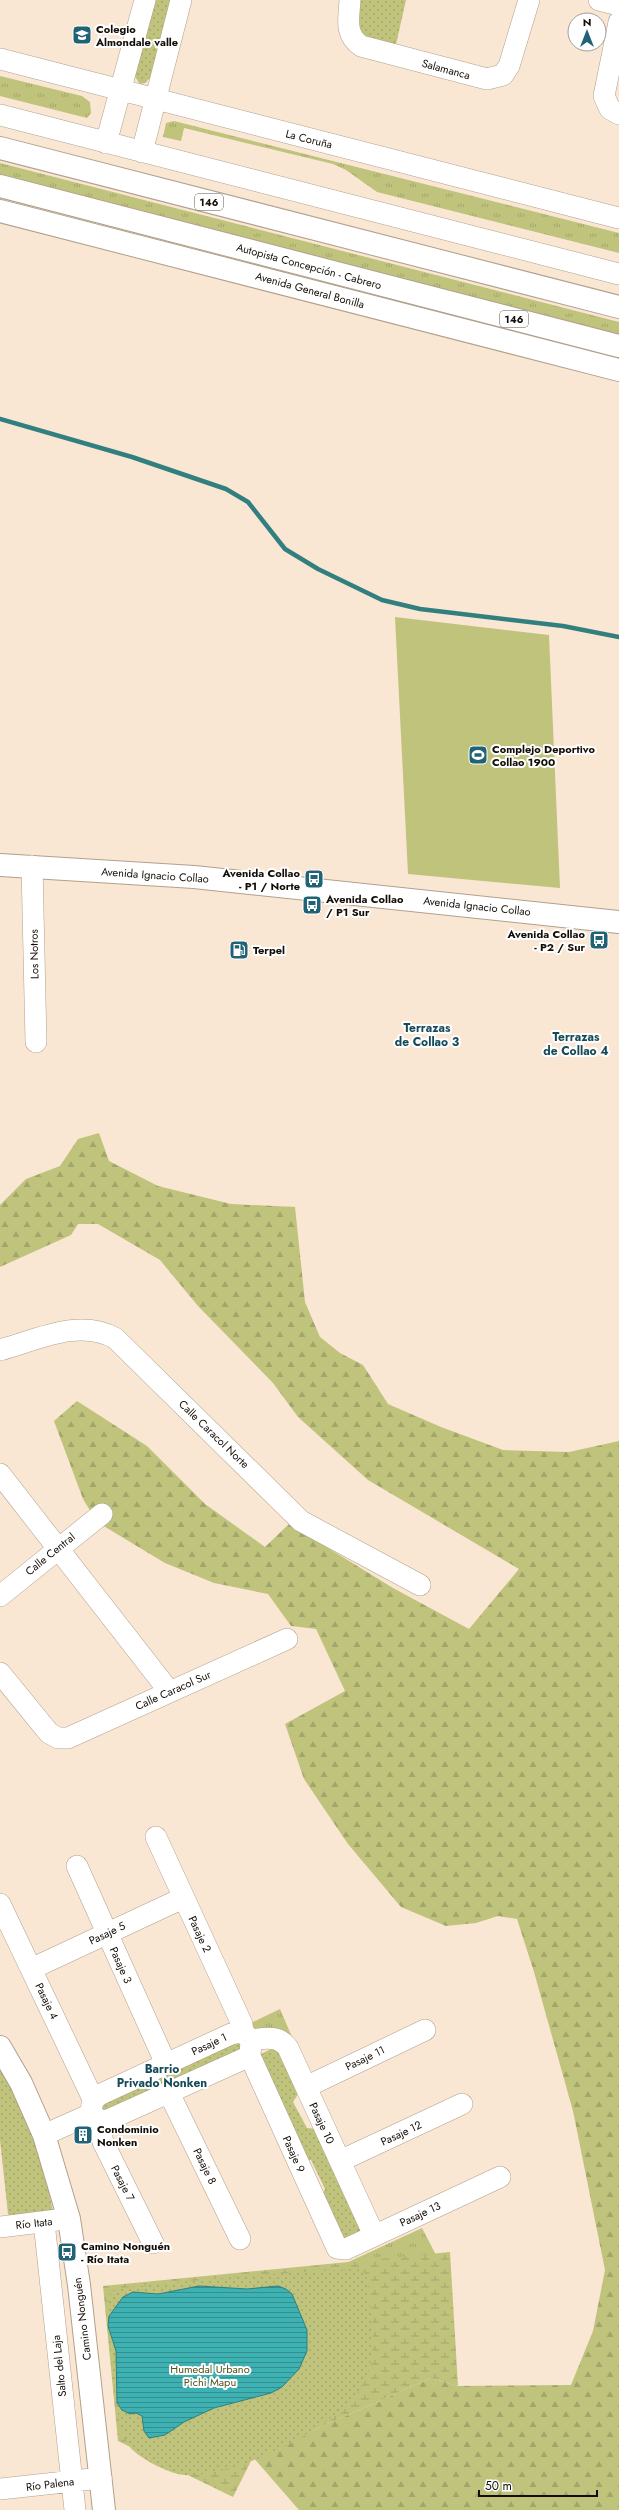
<svg xmlns="http://www.w3.org/2000/svg" width="619" height="2510" font-family="Jost,sans-serif">
<style>
.grass{fill:url(#grass-tufts)}
.forest{fill:url(#forest-firs)}
.wetland{fill:url(#wetland-marsh)}
.park{fill:url(#park-dots)}
.garden{fill:#bfc37c}
.water{fill:url(#water-rules);stroke:#31807f}
.lines{fill:none;stroke-linecap:round;stroke-linejoin:round}
.stream{stroke:#31807f;stroke-width:4.5}
.minor-casing{stroke:#b1a08d;stroke-width:22}
.major-casing{stroke:#b1a08d;stroke-width:24}
.highway-casing{stroke:#b1a08d;stroke-width:24}
.minor{stroke:#fff;stroke-width:21}
.major{stroke:#fff;stroke-width:22}
.highway{stroke:#fff;stroke-width:22}
.labels{text-anchor:middle;dominant-baseline:central;stroke-width:4;stroke-linejoin:round;paint-order:stroke}
.shield{fill:#fff;stroke:#5a5651;stroke-width:1}
.shield-label{font-size:10px;font-weight:bold;fill:#130d07}
.poi-label{font-size:11px;font-weight:bold;fill:#130d07;stroke:#fff;text-anchor:start}
.street-label{font-size:11px;fill:#130d07;stroke:#fff}
.park-label{font-size:11px;fill:#51531a;stroke:#fff}
.neighbourhood-label{font-size:12px;font-weight:bold;fill:#154a59;stroke:#fff}
</style>
<defs>
<pattern id="grass-tufts" width="24" height="20" patternUnits="userSpaceOnUse"><rect width="24" height="20" fill="#bfc37c"/><path d="M3 7l-1-3M5 7V3M7 7l1-3M15 17l-1-3M17 17v-4M19 17l1-3" fill="none" stroke="#a3a66a"/></pattern>
<pattern id="forest-firs" width="22" height="20" patternUnits="userSpaceOnUse"><rect width="22" height="20" fill="#bfc37c"/><path d="M5 1l3.5 6h-7zM16 11l3.5 6h-7z" fill="#a3a66a"/></pattern>
<pattern id="wetland-marsh" width="20" height="14" patternUnits="userSpaceOnUse"><rect width="20" height="14" fill="#bfc37c"/><path d="M1 5h8M5 5V1M11 12h8M15 12V8" fill="none" stroke="#a3a66a"/></pattern>
<pattern id="park-dots" width="8" height="8" patternUnits="userSpaceOnUse"><rect width="8" height="8" fill="#bfc37c"/><path d="M2 2h.1M6 6h.1" fill="none" stroke="#a3a66a" stroke-width="1.8" stroke-linecap="round"/></pattern>
<pattern id="water-rules" width="6" height="5" patternUnits="userSpaceOnUse"><rect width="6" height="5" fill="#3eb1b3"/><path d="M0 2.5h6" fill="none" stroke="#338e90"/></pattern>
</defs>
<rect width="100%" height="100%" fill="#fae7d3"/>
<path class="grass" d="M 0,76 L 82,96 L 90,102 L 91,113 L 87,118 L 0,96 Z
M 174,121 L 619,233 L 619,253 L 377,192 L 346,170 L 333,164 L 184,128 L 181,141 L 163,137 L 166,123 Z
M 0,163 L 619,322 L 619,334 L 0,175 Z
M 280,2009 L 292,2037 L 256,2031 L 251,2023 Z
M 422,2228 L 436,2255 L 344,2264 Z"/>
<path class="forest" d="M 99,1133 L 109,1161 L 158,1186 L 231,1204 L 295,1207 L 305,1302 L 320,1337 L 340,1353 L 363,1365 L 388,1404 L 441,1427 L 503,1450 L 569,1452 L 619,1441 L 619,2510 L 299,2510 L 253,2457 L 431,2378 L 458,2386 L 571,2385 L 593,2331 L 605,2270 L 573,2111 L 534,1972 L 517,1919 L 498,1916 L 476,1923 L 446,1926 L 401,1907 L 348,1844 L 304,1779 L 285,1724 L 345,1691 L 316,1629 L 291,1626 L 268,1594 L 214,1583 L 165,1563 L 97,1522 L 83,1499 L 54,1421 L 77,1401 L 147,1446 L 205,1504 L 265,1547 L 289,1524 L 393,1588 L 469,1629 L 519,1569 L 368,1480 L 298,1417 L 273,1383 L 198,1306 L 160,1260 L 98,1224 L 78,1224 L 71,1235 L 0,1267 L 0,1205 L 26,1179 L 60,1166 L 78,1139 Z"/>
<path class="wetland" d="M 450,2252 L 458,2386 L 431,2378 L 253,2457 L 233,2497 L 118,2441 L 103,2286 Z"/>
<path class="park" d="M 154,0 L 171,0 L 150,78 L 145,83 L 140,84 L 135,77 Z
M 355,0 L 406,0 L 395,49 L 358,37 Z
M 238,2040 L 244,2052 L 105,2115 L 98,2102 Z
M 271,2049 L 282,2051 L 300,2091 L 293,2102 L 307,2128 L 318,2129 L 363,2230 L 346,2243 L 320,2199 L 325,2189 L 311,2160 L 302,2160 L 259,2055 Z
M 0,2069 L 12,2089 L 40,2150 L 53,2211 L 10,2217 L 8,2214 L 0,2140 Z
M 354,2269 L 362,2270 L 366,2275 C 370,2308 380,2350 364,2382 C 341,2427 235,2478 185,2475 C 172,2475 138,2458 130,2447 C 116,2429 115,2385 112,2362 C 110,2345 101,2305 112,2291 L 121,2288 L 243,2276 Z"/>
<path class="garden" d="M 395,617 L 549,635 L 560,888 L 408,874 Z"/>
<path class="water" d="M 199,2286 L 247,2289 L 278,2286 L 286,2289 L 292,2294 L 307,2330 L 307,2351 L 299,2369 L 282,2387 L 271,2393 L 214,2408 L 184,2422 L 165,2435 L 149,2438 L 144,2431 L 142,2416 L 136,2413 L 130,2414 L 122,2410 L 117,2403 L 116,2351 L 108,2326 L 109,2316 L 123,2297 L 133,2292 L 158,2294 Z"/>
<g class="lines">
<path class="stream" d="M 0,419 L 132,457 L 226,489 L 248,502 L 285,549 L 318,569 L 382,600 L 420,609 L 563,626 L 619,637"/>
<defs>
<path id="minor" d="M 350,0 C 349,18 344,34 361,46 L 487,79 L 503,75 L 509,66 L 529,0
M 599,0 L 619,5
M 619,22 L 604,96 L 610,109 L 619,114
M 0,59 L 619,218
M 0,115 L 619,274
M 106,143 L 145,0
M 142,152 L 181,0
M 32,866 L 36,1042
M 0,1350 C 37,1340 79,1318 115,1338 L 301,1521 L 420,1585
M 0,1474 L 169,1691
M 0,1596 L 102,1514
M 0,1673 L 49,1733 L 58,1738 L 68,1738 L 287,1639
M 156,1837 L 242,2024 L 243,2032
M 77,1866 L 166,2064
M 0,1904 L 93,2099
M 31,1969 L 183,1898
M 243,2032 L 251,2040 L 250,2056 L 108,2120 L 101,2121 L 95,2118 C 90,2109 90,2102 99,2095 L 231,2034 Z
M 251,2040 C 265,2038 279,2035 288,2048 L 374,2235
M 250,2056 L 337,2248 L 346,2249 L 500,2177
M 306,2087 L 425,2030
M 169,2093 L 240,2239
M 101,2121 L 100,2130 L 103,2142 L 153,2243
M 44,2135 L 93,2113
M 340,2161 L 462,2104
M 44,2222 L 75,2510
M 0,2227 L 57,2220
M 0,2489 L 101,2478"/>
<path id="major" d="M 0,211 L 619,370
M 0,865 L 194,877 L 619,922
M 0,2047 L 21,2083 L 44,2135 L 69,2219 L 79,2285 L 104,2510"/>
<path id="highway" d="M 0,148 L 619,307
M 0,186 L 619,346"/>
</defs>
<use href="#minor" class="minor-casing"/>
<use href="#major" class="major-casing"/>
<use href="#highway" class="highway-casing"/>
<use href="#minor" class="minor"/>
<use href="#major" class="major"/>
<use href="#highway" class="highway"/>
</g>
<defs>
<symbol id="school-square" viewBox="-11 -11 22 22"><rect x="-9" y="-9" width="18" height="18" rx="4" fill="#206276" stroke="#fff"/><path d="M0-5L7-2L0 1L-7-2ZM-4 1L0 2.5L4 1V4Q0 6-4 4Z" fill="#fff"/></symbol>
<symbol id="stadium-square" viewBox="-11 -11 22 22"><rect x="-9" y="-9" width="18" height="18" rx="4" fill="#206276" stroke="#fff"/><path d="M0-5a6.5 5 0 1 0 0 10a6.5 5 0 1 0 0-10ZM-3.5-1.8h7v3.6h-7Z" fill="#fff"/></symbol>
<symbol id="bus-square" viewBox="-11 -11 22 22"><rect x="-9" y="-9" width="18" height="18" rx="4" fill="#206276" stroke="#fff"/><path d="M-5-6H5V4H4V6H2V4H-2V6H-4V4H-5ZM-3.5-4V0h7V-4ZM-3.5 1.2v1.5H-2V1.2ZM2 1.2v1.5H3.5V1.2Z" fill="#fff"/></symbol>
<symbol id="fuel-square" viewBox="-11 -11 22 22"><rect x="-9" y="-9" width="18" height="18" rx="4" fill="#206276" stroke="#fff"/><path d="M-5.5-6h7V0h2V4h1.3V-2.5L3-4.5l.8-.8L6-3V5H2.5V1h-1V6h-7ZM-4.2-4.7v3.2H.2V-4.7Z" fill="#fff"/></symbol>
<symbol id="building-square" viewBox="-11 -11 22 22"><rect x="-9" y="-9" width="18" height="18" rx="4" fill="#206276" stroke="#fff"/><path d="M-4-6H4V6H1V3H-1V6H-4ZM-2.5-4.3h1.7v1.8h-1.7ZM.8-4.3h1.7v1.8H.8ZM-2.5-1h1.7V.8h-1.7ZM.8-1h1.7V.8H.8Z" fill="#fff"/></symbol>
</defs>
<g fill-rule="evenodd">
<use href="#school-square" x="71" y="24" width="22" height="22"/>
<use href="#stadium-square" x="467" y="744" width="22" height="22"/>
<use href="#bus-square" x="303" y="868" width="22" height="22"/>
<use href="#bus-square" x="301" y="894" width="22" height="22"/>
<use href="#bus-square" x="588" y="929" width="22" height="22"/>
<use href="#fuel-square" x="228" y="939" width="22" height="22"/>
<use href="#building-square" x="72" y="2124" width="22" height="22"/>
<use href="#bus-square" x="56" y="2241" width="22" height="22"/>
</g>
<g class="labels">
<g class="shield">
<rect x="195" y="194" width="28" height="16" rx="3"/>
<rect x="500" y="311" width="28" height="16" rx="3"/>
</g>
<g class="shield-label">
<text x="209" y="202">146</text>
<text x="514" y="319">146</text>
</g>
<g class="poi-label">
<text x="96" y="29">Colegio<tspan x="96" dy="13">Almondale valle</tspan></text>
<text x="492" y="749">Complejo Deportivo<tspan x="492" dy="13">Collao 1900</tspan></text>
<text x="300" y="873" text-anchor="end">Avenida Collao<tspan x="300" dy="13">- P1 / Norte</tspan></text>
<text x="326" y="899">Avenida Collao<tspan x="326" dy="13">/ P1 Sur</tspan></text>
<text x="585" y="934" text-anchor="end">Avenida Collao<tspan x="585" dy="13">- P2 / Sur</tspan></text>
<text x="253" y="950">Terpel</text>
<text x="97" y="2129">Condominio<tspan x="97" dy="13">Nonken</tspan></text>
<text x="81" y="2246">Camino Nonguén<tspan x="81" dy="13">- Río Itata</tspan></text>
</g>
<g class="street-label">
<text transform="translate(446 69) rotate(15)">Salamanca</text>
<text transform="translate(309 139) rotate(14)">La Coruña</text>
<text transform="translate(309 266) rotate(15)">Autopista Concepción - Cabrero</text>
<text transform="translate(310 290) rotate(15)">Avenida General Bonilla</text>
<text transform="translate(155 875) rotate(4)">Avenida Ignacio Collao</text>
<text transform="translate(477 906) rotate(6)">Avenida Ignacio Collao</text>
<text transform="translate(34 954) rotate(-91)">Los Notros</text>
<text transform="translate(214 1434) rotate(44)">Calle Caracol Norte</text>
<text transform="translate(50 1554) rotate(-39)">Calle Central</text>
<text transform="translate(173 1690) rotate(-24)">Calle Caracol Sur</text>
<text transform="translate(107 1933) rotate(-25)">Pasaje 5</text>
<text transform="translate(200 1934) rotate(65)">Pasaje 2</text>
<text transform="translate(121 1965) rotate(66)">Pasaje 3</text>
<text transform="translate(47 2001) rotate(64)">Pasaje 4</text>
<text transform="translate(209 2044) rotate(-25)">Pasaje 1</text>
<text transform="translate(365 2058) rotate(-26)">Pasaje 11</text>
<text transform="translate(322 2123) rotate(65)">Pasaje 10</text>
<text transform="translate(401 2133) rotate(-25)">Pasaje 12</text>
<text transform="translate(294 2154) rotate(66)">Pasaje 9</text>
<text transform="translate(205 2166) rotate(64)">Pasaje 8</text>
<text transform="translate(123 2183) rotate(63)">Pasaje 7</text>
<text transform="translate(420 2214) rotate(-25)">Pasaje 13</text>
<text transform="translate(34 2223) rotate(-6)">Río Itata</text>
<text transform="translate(82 2319) rotate(-97)">Camino Nonguén</text>
<text transform="translate(59 2366) rotate(-96)">Salto del Laja</text>
<text transform="translate(50 2484) rotate(-7)">Río Palena</text>
</g>
<g class="park-label">
<text x="210" y="2369">Humedal Urbano<tspan x="210" dy="13">Pichi Mapu</tspan></text>
</g>
<g class="neighbourhood-label">
<text x="427" y="1028">Terrazas<tspan x="427" dy="14">de Collao 3</tspan></text>
<text x="576" y="1037">Terrazas<tspan x="576" dy="14">de Collao 4</tspan></text>
<text x="162" y="2069">Barrio<tspan x="162" dy="14">Privado Nonken</tspan></text>
</g>
</g>
<g transform="translate(587 32)"><circle r="19" fill="#ffffff" stroke="#a19e9c"/>
<path d="M0-3L7 15L0 10L-7 15Z" fill="#206276"/>
<text y="-6" font-size="11" font-weight="bold" text-anchor="middle" fill="#130d07">N</text>
</g>
<path d="M479 2490v6h118v-6" fill="none" stroke="#130d07" stroke-width="2"/>
<text x="485" y="2490" font-size="12" fill="#130d07" stroke="#ffffff" stroke-width="3" paint-order="stroke">50 m</text>
</svg>
